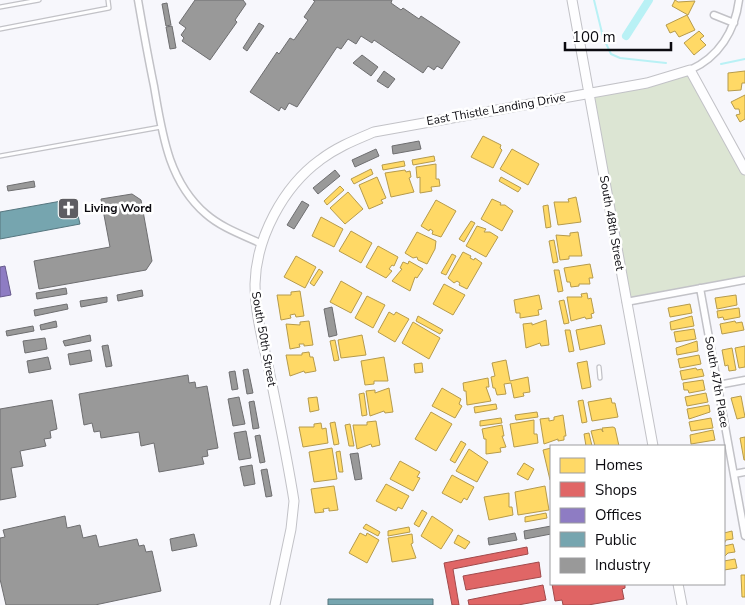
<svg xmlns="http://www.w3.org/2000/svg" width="745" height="605" font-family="'Nunito Sans',sans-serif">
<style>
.green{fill:#dce5d3}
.homes{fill:#ffd966;stroke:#b69b4c}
.shops{fill:#e06666;stroke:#a04a4c}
.offices{fill:#8e7cc3;stroke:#675a8d}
.public{fill:#76a5af;stroke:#56767f}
.industry{fill:#999;stroke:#6e6e70}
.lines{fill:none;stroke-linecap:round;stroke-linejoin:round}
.stream{stroke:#b9f1f5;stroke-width:2}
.canal{stroke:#b9f1f5;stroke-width:8}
.lane-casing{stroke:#c2c2c7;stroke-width:5.5}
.street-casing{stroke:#c2c2c7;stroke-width:9}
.secondary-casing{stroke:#c2c2c7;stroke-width:11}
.lane{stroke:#fefeff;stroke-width:3}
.street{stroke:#fefeff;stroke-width:6}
.secondary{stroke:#fefeff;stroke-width:9}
.labels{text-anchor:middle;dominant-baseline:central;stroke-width:5;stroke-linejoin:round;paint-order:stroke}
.street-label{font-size:12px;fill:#0b0a0f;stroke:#fff}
.poi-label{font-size:12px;font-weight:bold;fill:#0b0a0f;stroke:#fff;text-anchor:start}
</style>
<rect width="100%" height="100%" fill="#f7f7fc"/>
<path class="green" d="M 690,70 L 745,170 L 745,280 L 626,302 L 589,93 Z"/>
<path class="homes" d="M 675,0 L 678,2 L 695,1 L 688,15 L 672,6 Z
M 687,15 L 695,30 L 679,37 L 675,31 L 670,33 L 666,25 Z
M 699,31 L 704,36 L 700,39 L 706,45 L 694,55 L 684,43 Z
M 745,71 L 745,83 L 742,83 L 741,90 L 728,91 L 728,73 Z
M 745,95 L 745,119 L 740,122 L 736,115 L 740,114 L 739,109 L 735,109 L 731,102 Z
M 483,136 L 501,145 L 500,148 L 502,150 L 493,168 L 471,157 Z
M 512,149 L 539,164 L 528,185 L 500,169 Z
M 434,156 L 435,161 L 413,165 L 412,160 Z
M 404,161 L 405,166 L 383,170 L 382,165 Z
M 436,164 L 436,179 L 439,179 L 440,186 L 431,187 L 432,191 L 420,193 L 420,177 L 417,178 L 416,167 Z
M 371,169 L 373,174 L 354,184 L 351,179 Z
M 405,170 L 406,172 L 410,171 L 411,177 L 409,178 L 414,192 L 391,197 L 385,173 Z
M 377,177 L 386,198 L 381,200 L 383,203 L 369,209 L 359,185 Z
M 501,177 L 521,188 L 518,192 L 499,181 Z
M 340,186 L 344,190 L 327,205 L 324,201 Z
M 348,192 L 363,209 L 345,224 L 330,208 Z
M 576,197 L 581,222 L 558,225 L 554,202 L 569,202 L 568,199 Z
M 492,199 L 501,203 L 500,205 L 505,205 L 513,211 L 502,231 L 481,219 Z
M 436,200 L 456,211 L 441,237 L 432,234 L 433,231 L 430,229 L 429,231 L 421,226 Z
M 548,205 L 551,227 L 546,228 L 543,206 Z
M 321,217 L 343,229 L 334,247 L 312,236 Z
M 471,221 L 475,223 L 464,242 L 459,239 Z
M 477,226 L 486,229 L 484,232 L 490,232 L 498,237 L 486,257 L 466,246 Z
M 351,231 L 372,243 L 361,263 L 339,251 Z
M 417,232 L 436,241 L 435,249 L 427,264 L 418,260 L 417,257 L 413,258 L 405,253 Z
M 578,232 L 582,256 L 569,256 L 569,259 L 560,260 L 556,235 L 570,236 L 570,233 Z
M 554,240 L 558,262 L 553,263 L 549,241 Z
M 378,246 L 398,257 L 394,266 L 392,265 L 389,269 L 392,271 L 386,278 L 366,267 Z
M 463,252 L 471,256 L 470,258 L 474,260 L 475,258 L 482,263 L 467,289 L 459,285 L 460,283 L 457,281 L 454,283 L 448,278 Z
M 452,254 L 456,256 L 446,275 L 441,273 Z
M 296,256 L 316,267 L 305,288 L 284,277 Z
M 409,261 L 423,269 L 417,278 L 415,277 L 410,291 L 392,281 L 402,269 L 400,268 L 403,262 L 408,264 Z
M 590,264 L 593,278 L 589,278 L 590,284 L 579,284 L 579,286 L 571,287 L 570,282 L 567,282 L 564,268 Z
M 319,269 L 323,272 L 314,286 L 310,283 Z
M 554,270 L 559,270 L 563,291 L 558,292 Z
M 341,281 L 362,293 L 351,313 L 330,302 Z
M 444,284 L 465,295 L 453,315 L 433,304 Z
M 300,291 L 304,316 L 296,317 L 295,314 L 290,315 L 291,318 L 281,320 L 277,295 L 291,295 L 291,292 Z
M 587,293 L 588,299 L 591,298 L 594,313 L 591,314 L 592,318 L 586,319 L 585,317 L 571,321 L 567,297 L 582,297 L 581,294 Z
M 539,295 L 542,309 L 538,310 L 539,315 L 520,318 L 520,313 L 516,313 L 514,300 Z
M 736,295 L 737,305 L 717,309 L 715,298 Z
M 367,296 L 385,305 L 373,328 L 355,318 Z
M 564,300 L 569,323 L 564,324 L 559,301 Z
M 690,304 L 692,313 L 670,317 L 668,308 Z
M 739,308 L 740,317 L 724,320 L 723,317 L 718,318 L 717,311 Z
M 389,312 L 394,315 L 396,312 L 409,319 L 395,342 L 378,332 Z
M 418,316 L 443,330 L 440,334 L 416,321 Z
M 692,316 L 694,326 L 671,330 L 670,322 Z
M 546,320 L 549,345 L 541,346 L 540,343 L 526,348 L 523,324 L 532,323 L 532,325 Z
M 309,321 L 313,345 L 304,346 L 304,344 L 299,344 L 300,347 L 290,349 L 286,324 L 300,325 L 300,322 Z
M 735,321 L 736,323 L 742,322 L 744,330 L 722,334 L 720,324 Z
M 413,322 L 440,338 L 429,359 L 402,343 Z
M 601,325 L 605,344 L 580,350 L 576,330 Z
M 694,329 L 696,339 L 676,342 L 674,332 Z
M 565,330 L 570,330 L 574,351 L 569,352 Z
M 362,335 L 366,355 L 341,358 L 338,340 Z
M 335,340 L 339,360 L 334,361 L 330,341 Z
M 697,341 L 698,351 L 677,355 L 676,348 Z
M 745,346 L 745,367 L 739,368 L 735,348 Z
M 732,348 L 736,370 L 729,371 L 728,365 L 725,366 L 722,350 Z
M 309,352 L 310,357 L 313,357 L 316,371 L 305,373 L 304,371 L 290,376 L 286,355 L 302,355 L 302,353 Z
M 699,355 L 701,364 L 680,368 L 678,359 Z
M 384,357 L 388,381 L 374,381 L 374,384 L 365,385 L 361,361 Z
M 506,360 L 510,381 L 528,377 L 530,392 L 523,393 L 524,396 L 514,398 L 511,383 L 504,384 L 506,394 L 497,395 L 495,388 L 493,388 L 491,377 L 495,376 L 492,363 Z
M 587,361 L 591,387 L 582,389 L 577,363 Z
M 422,363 L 423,372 L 415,373 L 414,364 Z
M 696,368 L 697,370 L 702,369 L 704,376 L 682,380 L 680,371 Z
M 488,378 L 489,387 L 486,387 L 491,401 L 467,405 L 466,391 L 464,391 L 463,383 Z
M 703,380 L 705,390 L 689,393 L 688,390 L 684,390 L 683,383 Z
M 389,388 L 393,412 L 385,413 L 384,411 L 370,416 L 366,391 L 375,390 L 375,393 Z
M 442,388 L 461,399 L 459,404 L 462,406 L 455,418 L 432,406 Z
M 364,393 L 367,415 L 362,416 L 359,394 Z
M 706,393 L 708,402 L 687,406 L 685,397 Z
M 741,396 L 745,417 L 737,419 L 731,398 Z
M 317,397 L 319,410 L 310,412 L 308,398 Z
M 611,398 L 612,403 L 615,403 L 618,417 L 592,421 L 588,402 Z
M 583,400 L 587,422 L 582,423 L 578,401 Z
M 496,404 L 497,409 L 475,413 L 474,407 Z
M 709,405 L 710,412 L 689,419 L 687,409 Z
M 431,412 L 452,424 L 436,451 L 415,439 Z
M 537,412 L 538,417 L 516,420 L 515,415 Z
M 563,415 L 566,436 L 564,436 L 564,440 L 558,441 L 558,439 L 544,444 L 540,419 L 549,418 L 549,421 L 554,420 L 554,417 Z
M 501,418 L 502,423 L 480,426 L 480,421 Z
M 711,418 L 713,428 L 691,431 L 689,422 Z
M 534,420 L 534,434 L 537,434 L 538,443 L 514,447 L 510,424 Z
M 376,421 L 380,445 L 372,447 L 371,444 L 357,449 L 353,425 L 367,425 L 367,422 Z
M 335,422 L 339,444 L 334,445 L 330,423 Z
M 321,423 L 322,429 L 326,428 L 328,443 L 303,447 L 299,427 L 314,427 L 314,424 Z
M 350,424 L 354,446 L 349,446 L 345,425 Z
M 502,425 L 504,436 L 502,436 L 506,447 L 500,448 L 501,452 L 486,454 L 486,439 L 484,439 L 482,429 Z
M 613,427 L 615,428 L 619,446 L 595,446 L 591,431 L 601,429 L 603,432 L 602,428 Z
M 713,430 L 715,440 L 691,444 L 690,435 Z
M 589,433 L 592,446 L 586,446 L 584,434 Z
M 745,437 L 745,460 L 744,460 L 740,438 Z
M 461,441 L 466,444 L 455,463 L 450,460 Z
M 332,448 L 337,479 L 314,482 L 309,452 Z
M 551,448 L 551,480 L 550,480 L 543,450 Z
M 469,449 L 488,462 L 477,482 L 456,471 Z
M 340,451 L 343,472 L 339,472 L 336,452 Z
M 400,461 L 420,472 L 417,477 L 420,478 L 413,491 L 390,479 Z
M 524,463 L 534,469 L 528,480 L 517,474 Z
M 452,475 L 474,487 L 467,500 L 464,498 L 461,503 L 442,493 Z
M 386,484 L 409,496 L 402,509 L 398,507 L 396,511 L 376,501 Z
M 334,486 L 338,510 L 329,511 L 329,508 L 323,509 L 324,512 L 315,513 L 311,489 Z
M 545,486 L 549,510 L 518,515 L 515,492 Z
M 509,493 L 509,507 L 512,507 L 513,515 L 489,520 L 484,497 Z
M 422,510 L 427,513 L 419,527 L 414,524 Z
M 546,513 L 547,518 L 525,522 L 525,517 Z
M 432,516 L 453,530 L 441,549 L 421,536 Z
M 366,524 L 380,532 L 378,536 L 363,528 Z
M 409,527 L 410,532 L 388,536 L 388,531 Z
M 732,531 L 733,539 L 726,540 L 724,544 L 724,533 Z
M 360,533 L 366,536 L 367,533 L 379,540 L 367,563 L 349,553 Z
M 412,534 L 413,543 L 411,544 L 416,558 L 392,562 L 388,538 Z
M 458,535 L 470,542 L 465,549 L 454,543 Z
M 733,544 L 735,552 L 728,553 L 724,557 L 724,546 Z
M 735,559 L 737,568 L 724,570 L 724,561 Z
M 741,575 L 745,575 L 745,597 L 742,597 Z"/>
<path class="shops" d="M 527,547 L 528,554 L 453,569 L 459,605 L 452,605 L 444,563 Z
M 539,562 L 541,577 L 466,590 L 463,576 Z
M 552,584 L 625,584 L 625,588 L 622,589 L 624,599 L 588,605 L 563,605 L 562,600 L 555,601 Z
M 543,585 L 546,600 L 518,605 L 469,605 L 468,600 Z"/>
<path class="offices" d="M 5,266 L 11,295 L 0,297 L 0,267 Z"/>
<path class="public" d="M 67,200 L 76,207 L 80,224 L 0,239 L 0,212 Z
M 328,599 L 433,599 L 433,605 L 328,605 Z"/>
<path class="industry" d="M 195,0 L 243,0 L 246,4 L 235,20 L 237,22 L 210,60 L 182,41 L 184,38 L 181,35 L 186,28 L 179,23 Z
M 313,0 L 392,0 L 391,3 L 401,10 L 403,8 L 419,19 L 421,16 L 460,42 L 442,69 L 437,66 L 434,70 L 428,66 L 423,73 L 374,40 L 372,43 L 361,36 L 356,44 L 348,39 L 341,49 L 337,47 L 297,107 L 289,103 L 285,110 L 281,107 L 279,111 L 250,92 L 277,52 L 279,54 L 290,38 L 294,40 L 308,20 L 304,17 L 315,1 Z
M 167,3 L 171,25 L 166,26 L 162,4 Z
M 259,23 L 264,26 L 247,51 L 243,48 Z
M 172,26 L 176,48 L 170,49 L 166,27 Z
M 362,55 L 378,67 L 371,76 L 353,63 Z
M 384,71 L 395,79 L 388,88 L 377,81 Z
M 419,141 L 421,149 L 393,154 L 392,146 Z
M 376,149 L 379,156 L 355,167 L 352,160 Z
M 335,170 L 340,176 L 318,194 L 313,188 Z
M 34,181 L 35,187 L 8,191 L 7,186 Z
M 132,194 L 141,200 L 152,261 L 146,270 L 39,289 L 34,261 L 110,247 L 101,199 Z
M 302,201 L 309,205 L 294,229 L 287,225 Z
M 66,288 L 67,294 L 37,299 L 36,293 Z
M 142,290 L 143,296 L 118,301 L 117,295 Z
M 107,297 L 107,302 L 81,307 L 80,301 Z
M 67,304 L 68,309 L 35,316 L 34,310 Z
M 332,307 L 337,335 L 329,337 L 324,309 Z
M 56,321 L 57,327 L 41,330 L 40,325 Z
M 33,326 L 34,331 L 7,336 L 6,331 Z
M 90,335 L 91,341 L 65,346 L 63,341 Z
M 45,338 L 47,349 L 25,353 L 23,341 Z
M 108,345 L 112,366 L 106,367 L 102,346 Z
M 90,350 L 92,361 L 70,365 L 68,354 Z
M 48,357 L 51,369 L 29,373 L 27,361 Z
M 248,369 L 253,393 L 247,394 L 243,370 Z
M 235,371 L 238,389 L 232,390 L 229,372 Z
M 188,375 L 189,383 L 195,382 L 196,388 L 207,386 L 218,448 L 207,450 L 208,456 L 202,457 L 204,464 L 159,472 L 154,443 L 141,446 L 139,432 L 101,438 L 100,431 L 94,432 L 92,423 L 84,425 L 79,394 Z
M 239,397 L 245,424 L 233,426 L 228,399 Z
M 52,400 L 57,429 L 50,431 L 51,438 L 44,439 L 46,446 L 20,451 L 23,466 L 11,468 L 16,497 L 0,500 L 0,409 Z
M 254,401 L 259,428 L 253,429 L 249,402 Z
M 246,431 L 251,458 L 239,460 L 234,433 Z
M 260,435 L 265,462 L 260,463 L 255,436 Z
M 358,453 L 362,479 L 355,480 L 350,454 Z
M 252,465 L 255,484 L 244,486 L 240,467 Z
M 267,469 L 272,496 L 266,497 L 261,470 Z
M 65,516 L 67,528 L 80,525 L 83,538 L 96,535 L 99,547 L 137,539 L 139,546 L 144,545 L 146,552 L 152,551 L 161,591 L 95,605 L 6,605 L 0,579 L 0,538 L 5,537 L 3,530 Z
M 551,526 L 551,534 L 525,539 L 524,531 Z
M 515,533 L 517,540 L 489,545 L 488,538 Z
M 194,534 L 197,546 L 172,551 L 170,539 Z"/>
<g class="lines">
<path class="stream" d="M 594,0 L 603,37 L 611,54 L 620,58 L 666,63
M 721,64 L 745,59"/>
<path class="canal" d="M 626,36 L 649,0"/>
<defs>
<path id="lane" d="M 0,7 L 39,0
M 0,29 L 109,8 L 108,0
M 0,156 L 161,127
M 599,367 L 600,378"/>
<path id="street" d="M 138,0 C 143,29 148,57 154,86 C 162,133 168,181 206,214 C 222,228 243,235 262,244
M 714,15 L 734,23
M 690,70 C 719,57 735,31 739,0
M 700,288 L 745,536
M 626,302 L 745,280
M 718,385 L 745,380
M 734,474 L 745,472"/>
<path id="secondary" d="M 572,0 L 653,446
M 678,584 L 682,605
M 275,605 L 291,529 L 294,501 C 287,457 278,414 269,370 C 263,342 255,313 255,284 C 256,238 283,187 320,160 C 337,147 355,140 374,132 L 647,83 L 690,70 L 745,170"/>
</defs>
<use href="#lane" class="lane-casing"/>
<use href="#street" class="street-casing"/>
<use href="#secondary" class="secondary-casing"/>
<use href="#lane" class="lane"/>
<use href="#street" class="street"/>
<use href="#secondary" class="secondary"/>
</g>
<defs>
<symbol id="church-square" viewBox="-11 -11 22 22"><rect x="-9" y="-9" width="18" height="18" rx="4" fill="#5e5d62" stroke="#fff"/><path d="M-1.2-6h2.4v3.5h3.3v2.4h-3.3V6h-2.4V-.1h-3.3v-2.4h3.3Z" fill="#fff"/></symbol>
</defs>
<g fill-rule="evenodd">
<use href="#church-square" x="56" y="196" width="25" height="25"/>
</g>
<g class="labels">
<g class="street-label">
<text transform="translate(496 109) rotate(-10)">East Thistle Landing Drive</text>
<text transform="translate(612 223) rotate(80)">South 48th Street</text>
<text transform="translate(264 339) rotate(80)">South 50th Street</text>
<text transform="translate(717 382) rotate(80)">South 47th Place</text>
</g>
<g class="poi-label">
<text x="84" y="208">Living Word</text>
</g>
</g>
<rect x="550" y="445" width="175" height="140" fill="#ffffff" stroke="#9d9d9f"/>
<rect x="560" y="458" width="25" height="15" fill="#ffd966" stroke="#9d9d9f"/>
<text x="595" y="470" font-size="15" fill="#0b0a0f">Homes</text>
<rect x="560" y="482" width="25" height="15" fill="#e06666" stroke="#9d9d9f"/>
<text x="595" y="495" font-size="15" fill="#0b0a0f">Shops</text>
<rect x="560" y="508" width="25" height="15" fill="#8e7cc3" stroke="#9d9d9f"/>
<text x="595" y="520" font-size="15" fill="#0b0a0f">Offices</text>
<rect x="560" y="532" width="25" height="15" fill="#76a5af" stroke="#9d9d9f"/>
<text x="595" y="545" font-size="15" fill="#0b0a0f">Public</text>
<rect x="560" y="558" width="25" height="15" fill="#999999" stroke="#9d9d9f"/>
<text x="595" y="570" font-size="15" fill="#0b0a0f">Industry</text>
<path d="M565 42v8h106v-8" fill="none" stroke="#0b0a0f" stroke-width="2.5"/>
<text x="572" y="42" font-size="15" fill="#0b0a0f" stroke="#ffffff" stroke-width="4" paint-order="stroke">100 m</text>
</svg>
